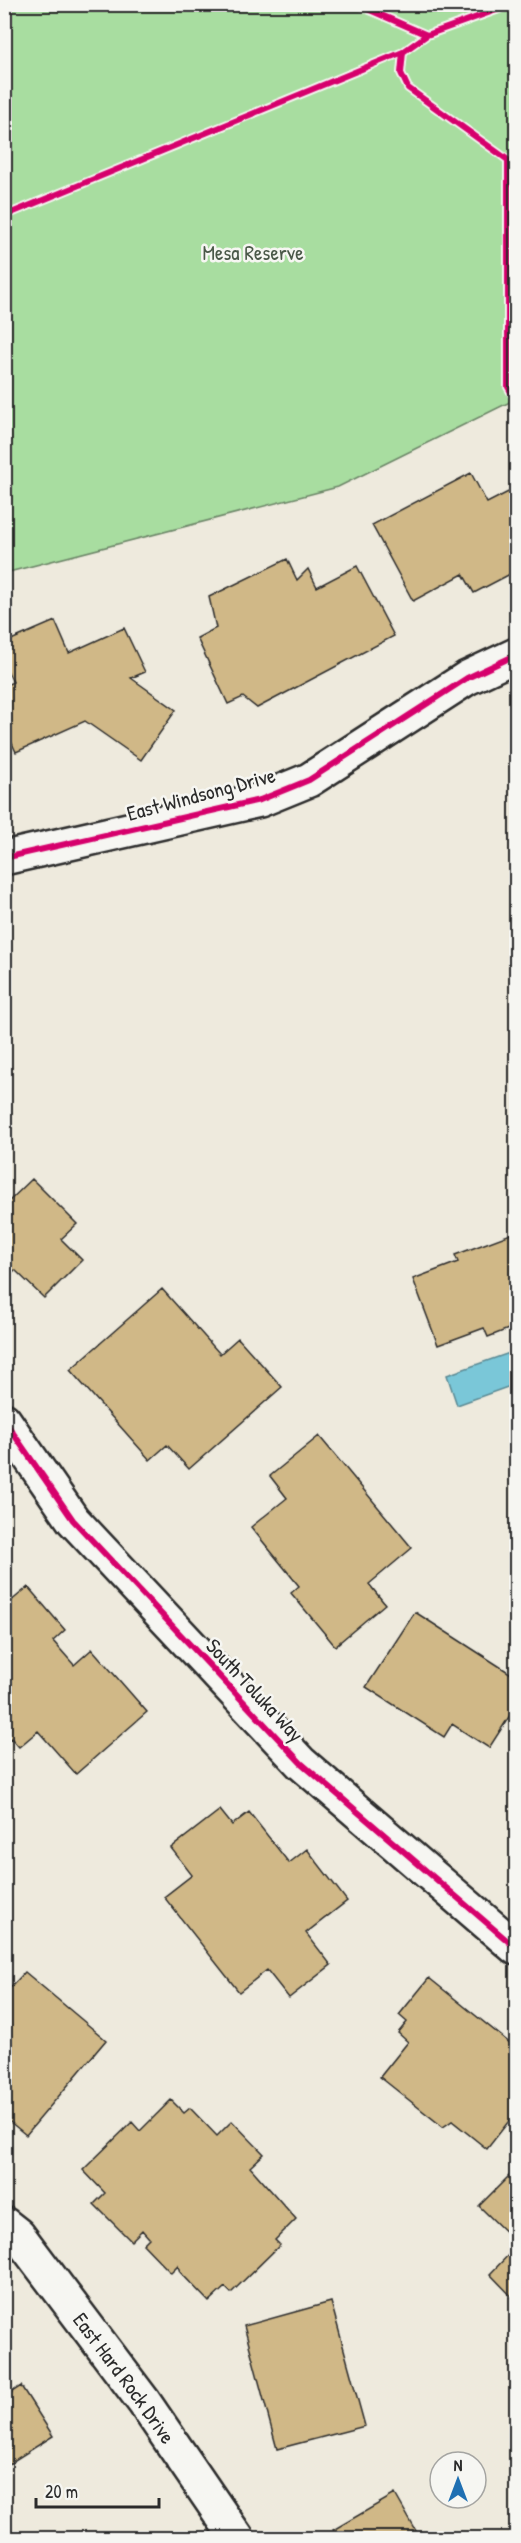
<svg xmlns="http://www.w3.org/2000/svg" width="521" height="2543" font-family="'Patrick Hand',sans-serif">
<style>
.green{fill:#a8dda0;stroke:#6a8466;stroke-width:1.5}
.water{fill:#7ac7d8;stroke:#5a8993;stroke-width:1.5}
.building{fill:#d0b887;stroke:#2b2b2b;stroke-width:1.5}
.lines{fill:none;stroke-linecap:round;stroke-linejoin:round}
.minor-casing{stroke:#2b2b2b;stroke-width:38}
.minor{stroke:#f6f6f2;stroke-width:33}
.cycleway-casing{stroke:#f6f6f2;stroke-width:10}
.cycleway{stroke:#d6006c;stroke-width:6}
.labels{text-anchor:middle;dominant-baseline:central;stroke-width:5;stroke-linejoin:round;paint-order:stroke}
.park-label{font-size:21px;fill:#4a5848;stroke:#f6f6f2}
.street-label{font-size:21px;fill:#2b2b2b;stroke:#f6f6f2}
</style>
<rect width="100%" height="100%" fill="#eeeadd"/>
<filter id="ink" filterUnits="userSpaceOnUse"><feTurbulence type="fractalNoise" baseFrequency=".0167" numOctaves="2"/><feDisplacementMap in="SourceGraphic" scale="12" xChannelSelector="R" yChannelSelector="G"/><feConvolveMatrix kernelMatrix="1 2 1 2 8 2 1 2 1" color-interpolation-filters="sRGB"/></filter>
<g filter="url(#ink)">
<path class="green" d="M 5,4 L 516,5 L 516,399 L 338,487 L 5,573 Z"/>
<path class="water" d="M 515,1351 L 516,1384 L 457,1405 L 447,1375 Z"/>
<path class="building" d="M 471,473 L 487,503 L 516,488 L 516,571 L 474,593 L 463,574 L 413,601 L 372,525 Z
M 287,559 L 297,580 L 308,569 L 317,587 L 357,566 L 394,636 L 257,708 L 243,697 L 228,704 L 197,638 L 216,628 L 209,597 Z
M 55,621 L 69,653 L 124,628 L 145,672 L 131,678 L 176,710 L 141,760 L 85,721 L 16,752 L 4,726 L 4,686 L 13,682 L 4,664 L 4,643 Z
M 32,1179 L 77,1224 L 61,1239 L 82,1260 L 44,1298 L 15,1270 L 4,1280 L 4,1206 Z
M 516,1232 L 516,1326 L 488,1337 L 484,1328 L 438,1345 L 413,1279 L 458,1262 L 455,1255 Z
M 162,1289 L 220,1354 L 238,1338 L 282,1387 L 189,1469 L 167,1445 L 150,1460 L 70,1370 Z
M 319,1436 L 412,1548 L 369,1584 L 385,1604 L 335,1646 L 291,1593 L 299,1586 L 251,1527 L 287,1498 L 270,1476 Z
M 28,1587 L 65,1630 L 53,1641 L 74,1665 L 92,1649 L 147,1712 L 76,1774 L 38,1731 L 19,1747 L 11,1738 L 4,1744 L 4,1607 Z
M 415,1612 L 516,1677 L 516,1706 L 489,1748 L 452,1724 L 444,1737 L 366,1687 Z
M 220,1810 L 232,1825 L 249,1812 L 289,1863 L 307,1849 L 347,1901 L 306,1933 L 331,1965 L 289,1998 L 267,1970 L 239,1992 L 164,1897 L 192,1875 L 171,1848 Z
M 25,1972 L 106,2040 L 26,2135 L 4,2117 L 4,1981 L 11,1987 Z
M 429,1978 L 516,2048 L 516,2112 L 487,2149 L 452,2121 L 443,2127 L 380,2077 L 408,2042 L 398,2033 L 407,2022 L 399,2015 Z
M 171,2100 L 184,2113 L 190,2108 L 217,2136 L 232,2121 L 264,2154 L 250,2167 L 296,2219 L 275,2240 L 280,2245 L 231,2293 L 225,2287 L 209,2302 L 180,2272 L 178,2266 L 171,2273 L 143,2244 L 149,2238 L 142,2230 L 131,2241 L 94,2204 L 105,2193 L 83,2170 L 132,2122 L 140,2131 Z
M 516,2169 L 516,2242 L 479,2206 Z
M 516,2247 L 516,2301 L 490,2274 Z
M 331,2302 L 365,2426 L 277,2449 L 244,2326 Z
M 21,2386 L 53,2436 L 4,2467 L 4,2397 Z
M 395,2494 L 420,2538 L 338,2538 L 333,2530 Z"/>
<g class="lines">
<defs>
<g id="minor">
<path d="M 4,858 L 260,800 L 309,780 L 467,678 L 516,655"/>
<path d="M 4,1420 L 73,1520 L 301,1763 L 516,1948"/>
<path id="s1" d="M 4,2224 L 18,2235 L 144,2402 L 237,2538"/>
</g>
</defs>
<use href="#minor" class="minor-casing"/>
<use href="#minor" class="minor"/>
<defs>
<path id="cycleway" d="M 356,4 L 427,35
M 403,52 L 401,73 L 408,88 L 508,160 L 508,387 L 516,400
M 4,216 L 403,52 L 427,35 L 513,4
M 4,858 L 260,800 L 309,780 L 467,678 L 516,655
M 4,1420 L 73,1520 L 301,1763 L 516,1948"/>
</defs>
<use href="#cycleway" class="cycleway-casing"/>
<use href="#cycleway" class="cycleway"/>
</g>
</g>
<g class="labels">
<g class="park-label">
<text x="253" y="252">Mesa Reserve</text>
</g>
<g class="street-label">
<text transform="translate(201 794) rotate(-15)">East Windsong Drive</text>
<text transform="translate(255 1690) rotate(47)">South Toluka Way</text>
<text stroke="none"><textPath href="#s1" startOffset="196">East Hard Rock Drive</textPath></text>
</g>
</g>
<rect width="521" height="2543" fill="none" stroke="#f6f6f2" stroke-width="24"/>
<rect x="12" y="12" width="497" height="2519" fill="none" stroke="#2b2b2b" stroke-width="2" filter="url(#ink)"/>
<g transform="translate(458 2480)"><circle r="28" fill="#f6f6f2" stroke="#a5a5a2" stroke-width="1.5"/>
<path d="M0-4.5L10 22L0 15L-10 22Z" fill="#1f6fb2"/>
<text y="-9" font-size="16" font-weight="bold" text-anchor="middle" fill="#2b2b2b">N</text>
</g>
<path d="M36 2498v9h123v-9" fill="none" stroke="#2b2b2b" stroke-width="3"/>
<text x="45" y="2498" font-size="18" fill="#2b2b2b" stroke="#f6f6f2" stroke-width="4.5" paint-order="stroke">20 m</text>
</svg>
